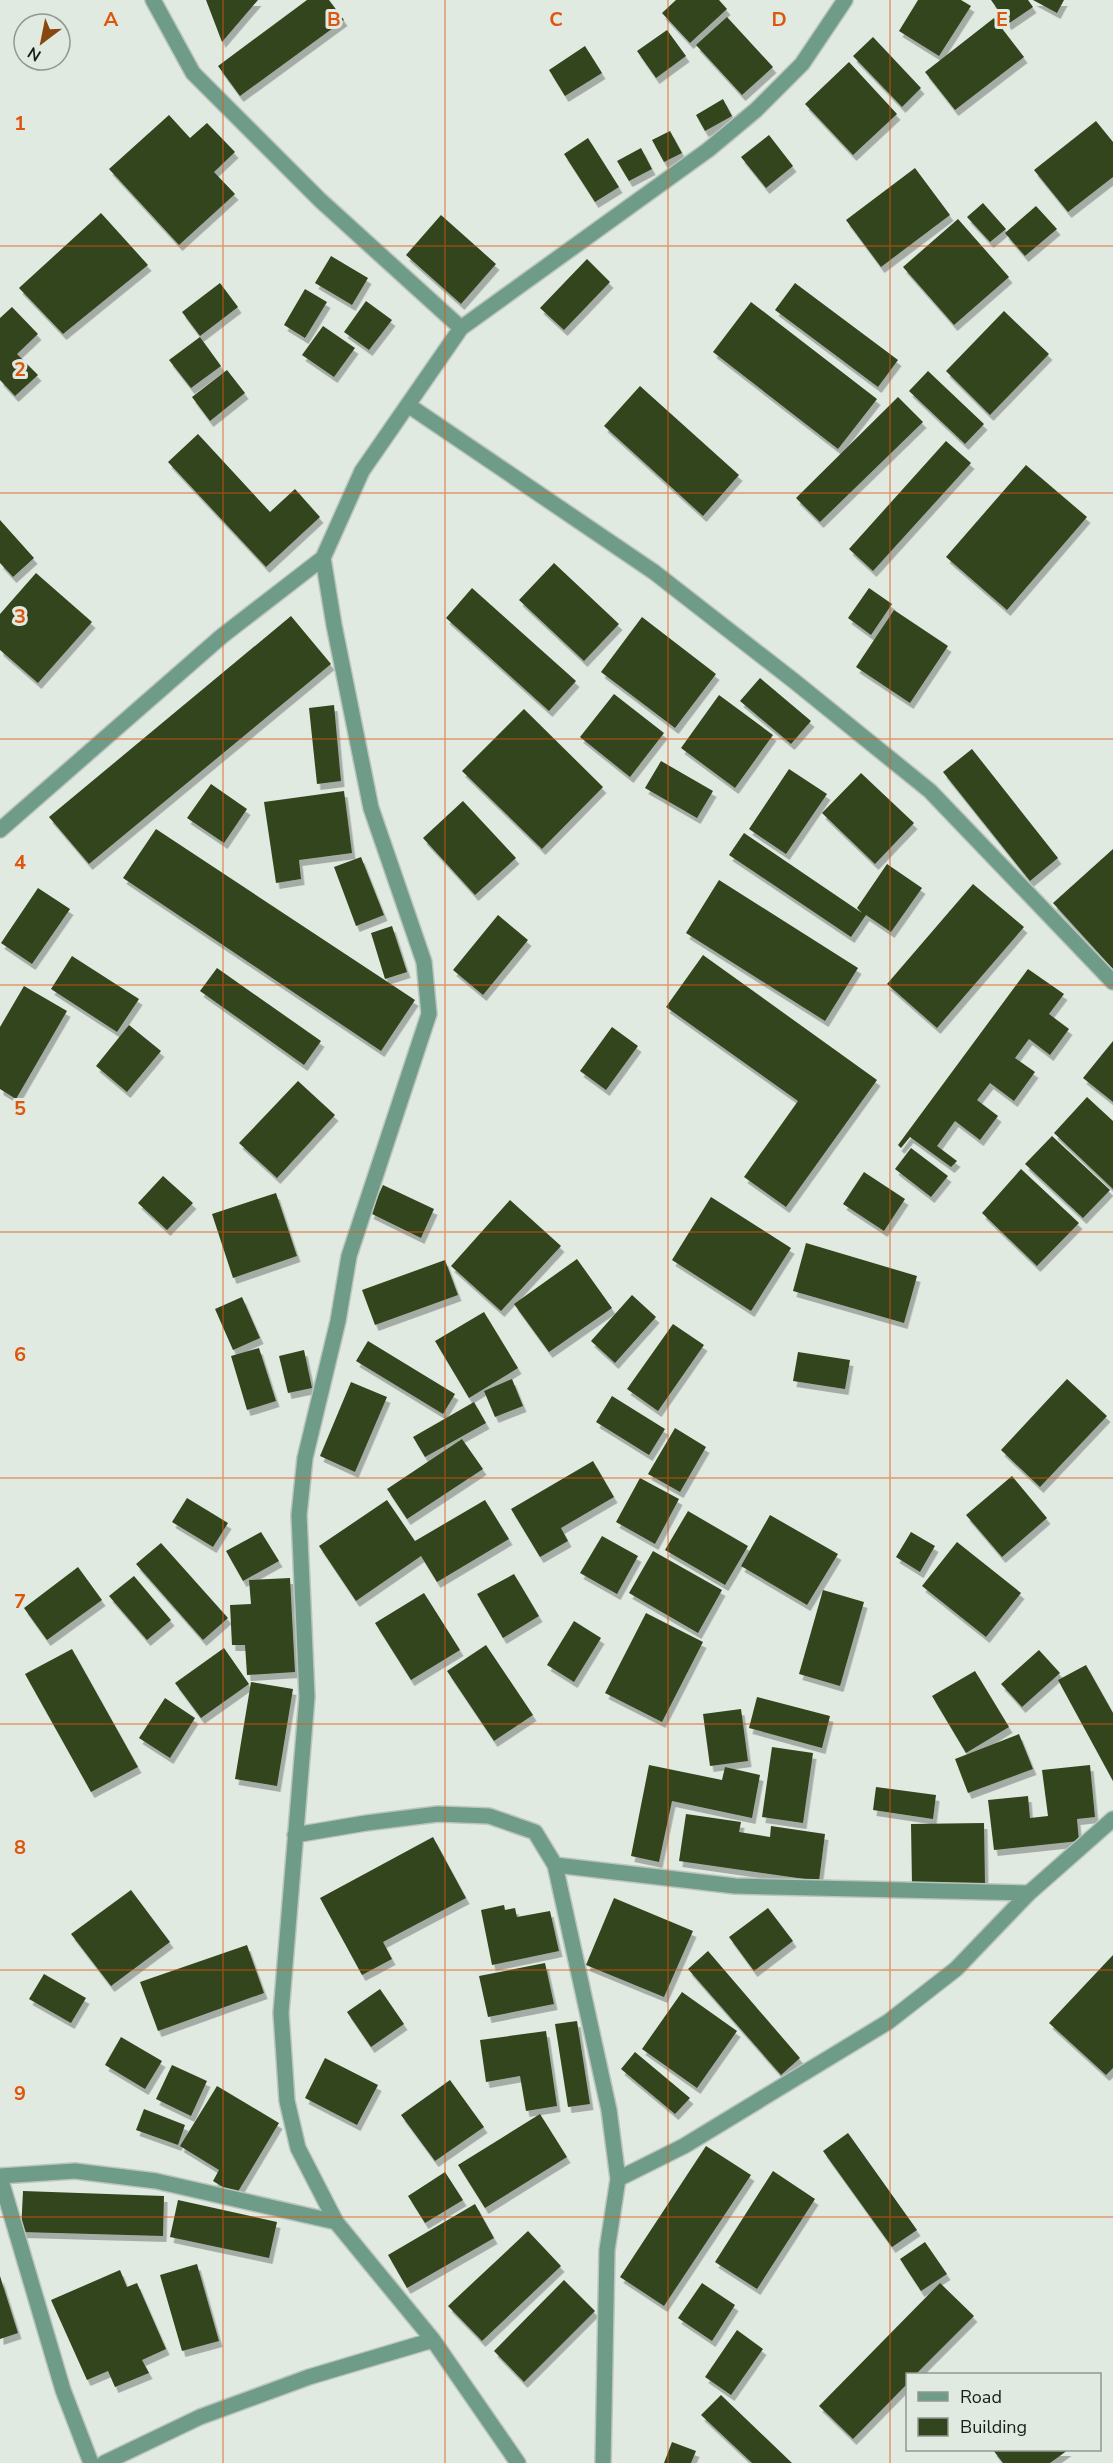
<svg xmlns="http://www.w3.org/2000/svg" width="1113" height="2463" font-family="'Nunito Sans',sans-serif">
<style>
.building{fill:#33451e;filter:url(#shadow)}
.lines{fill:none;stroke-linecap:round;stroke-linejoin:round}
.minor-casing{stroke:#bcc5bd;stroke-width:18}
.minor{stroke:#6f9c89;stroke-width:15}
.grid{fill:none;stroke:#de560d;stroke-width:1.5;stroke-opacity:0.55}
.grid-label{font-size:20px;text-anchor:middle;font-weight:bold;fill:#de560d;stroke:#e0eae1;stroke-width:6;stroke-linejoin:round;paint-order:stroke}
</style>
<defs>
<filter id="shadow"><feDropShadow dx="3.5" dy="6" stdDeviation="0" flood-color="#0004"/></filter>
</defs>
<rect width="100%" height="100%" fill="#e0eae1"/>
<path class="building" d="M 206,0 L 258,0 L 222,42 Z
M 307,0 L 329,0 L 344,20 L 240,96 L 218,66 Z
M 676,0 L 719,0 L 727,9 L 690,43 L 662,13 Z
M 918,0 L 961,0 L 971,6 L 939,56 L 899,31 Z
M 991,0 L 1028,0 L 1033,7 L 1008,24 Z
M 1033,0 L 1064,0 L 1057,13 Z
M 727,17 L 773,67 L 742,95 L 696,45 Z
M 994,18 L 1024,57 L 955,110 L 925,72 Z
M 667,30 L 686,56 L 656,78 L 637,51 Z
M 873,37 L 921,88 L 902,107 L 853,56 Z
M 585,46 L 602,73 L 565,96 L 549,70 Z
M 849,62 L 897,114 L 853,155 L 805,104 Z
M 723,99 L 732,116 L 705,131 L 696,115 Z
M 169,115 L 190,138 L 207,123 L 235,152 L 214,172 L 235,194 L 179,245 L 109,169 Z
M 1096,121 L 1113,142 L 1113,177 L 1068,212 L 1034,170 Z
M 670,131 L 682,153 L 664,162 L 652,140 Z
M 769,135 L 793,166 L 766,188 L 741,157 Z
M 588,138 L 619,187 L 595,202 L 564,154 Z
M 641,148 L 652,169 L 629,181 L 617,161 Z
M 915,168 L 950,215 L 881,267 L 846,220 Z
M 983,203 L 1006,229 L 990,242 L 967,217 Z
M 1036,206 L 1057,229 L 1025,256 L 1005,233 Z
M 101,213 L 148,265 L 63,334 L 19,288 Z
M 441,215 L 496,264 L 461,304 L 406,255 Z
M 958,219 L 1009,277 L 954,325 L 903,267 Z
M 331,256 L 368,278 L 352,305 L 315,283 Z
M 587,259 L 610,282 L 564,330 L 540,308 Z
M 220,283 L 238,307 L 200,336 L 182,312 Z
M 795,283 L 898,360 L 878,387 L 775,310 Z
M 305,289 L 327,302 L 305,338 L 284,325 Z
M 366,301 L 392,320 L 369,350 L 344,332 Z
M 751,302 L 877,399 L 838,449 L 713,352 Z
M 12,307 L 38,334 L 17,354 L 38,375 L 15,396 L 0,380 L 0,318 Z
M 1004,311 L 1049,354 L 990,415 L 946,371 Z
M 323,326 L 355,348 L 334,377 L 302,355 Z
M 200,337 L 221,366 L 191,388 L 169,360 Z
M 227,370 L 245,393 L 210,421 L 192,397 Z
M 928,371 L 984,424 L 965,444 L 909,391 Z
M 640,386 L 739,475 L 703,516 L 604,426 Z
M 898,397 L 923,422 L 820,522 L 796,498 Z
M 198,434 L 270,512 L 295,489 L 320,517 L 266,567 L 168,462 Z
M 946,441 L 971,463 L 873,571 L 849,549 Z
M 1026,465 L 1087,517 L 1007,610 L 946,557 Z
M 0,520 L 34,558 L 13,577 L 0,563 Z
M 554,563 L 619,624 L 584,661 L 519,600 Z
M 36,573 L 92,622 L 38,683 L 0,650 L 0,614 Z
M 472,588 L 576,681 L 549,711 L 446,618 Z
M 869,588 L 892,604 L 871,635 L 848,618 Z
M 894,610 L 948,646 L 910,703 L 856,667 Z
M 291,616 L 331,664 L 89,864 L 49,817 Z
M 642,617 L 716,674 L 675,728 L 601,672 Z
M 760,678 L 811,721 L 791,744 L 740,701 Z
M 614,694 L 664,733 L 630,777 L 580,737 Z
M 719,695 L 773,735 L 735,788 L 681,748 Z
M 334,705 L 341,781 L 317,784 L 309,708 Z
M 524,709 L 603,787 L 542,849 L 462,771 Z
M 972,749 L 1058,858 L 1030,881 L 943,772 Z
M 661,761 L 713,791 L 697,818 L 645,788 Z
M 789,769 L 827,794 L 786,854 L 749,829 Z
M 861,773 L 914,823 L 875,864 L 822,813 Z
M 211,784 L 247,809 L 224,843 L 187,818 Z
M 344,791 L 352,853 L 299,860 L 301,879 L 276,883 L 264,802 Z
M 463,801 L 516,858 L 475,895 L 423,838 Z
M 156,829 L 415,1000 L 381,1051 L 123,878 Z
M 744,833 L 862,913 L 857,908 L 887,864 L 922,888 L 891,932 L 866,915 L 851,937 L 729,855 Z
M 1113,849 L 1113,969 L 1053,903 Z
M 361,857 L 384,915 L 356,926 L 334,867 Z
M 719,880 L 858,968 L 825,1021 L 686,933 Z
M 973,884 L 1024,927 L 937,1028 L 887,984 Z
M 38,888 L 70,909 L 32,964 L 1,943 Z
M 498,915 L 528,940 L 483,995 L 453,970 Z
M 392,926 L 407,972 L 385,979 L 371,933 Z
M 703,955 L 877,1080 L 786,1207 L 744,1177 L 798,1101 L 666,1007 Z
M 72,956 L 139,999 L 117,1032 L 51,989 Z
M 217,968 L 321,1041 L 304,1065 L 200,991 Z
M 1028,969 L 1064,994 L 1049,1014 L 1069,1029 L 1050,1055 L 1029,1039 L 1015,1058 L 1035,1072 L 1014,1101 L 990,1083 L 977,1100 L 998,1116 L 980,1140 L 955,1121 L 937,1146 L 957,1161 L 951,1167 L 910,1137 L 901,1148 L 898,1145 Z
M 24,986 L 67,1011 L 16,1099 L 0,1089 L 0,1027 Z
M 129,1025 L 161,1051 L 127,1092 L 96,1066 Z
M 612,1027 L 638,1046 L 606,1090 L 580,1071 Z
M 1113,1041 L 1113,1102 L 1083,1078 Z
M 298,1081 L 335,1115 L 277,1178 L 239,1143 Z
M 1087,1097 L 1113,1121 L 1113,1189 L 1054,1133 Z
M 1052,1136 L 1110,1190 L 1083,1218 L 1025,1164 Z
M 911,1148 L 948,1176 L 931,1197 L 895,1169 Z
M 1021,1169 L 1079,1223 L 1037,1266 L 982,1213 Z
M 864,1172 L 905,1199 L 884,1231 L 843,1204 Z
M 163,1176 L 193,1203 L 167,1230 L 138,1203 Z
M 383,1185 L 434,1209 L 421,1238 L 370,1213 Z
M 276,1193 L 297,1256 L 233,1278 L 212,1214 Z
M 711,1197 L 791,1248 L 751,1311 L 672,1260 Z
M 510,1200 L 561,1246 L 501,1311 L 451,1266 Z
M 806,1243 L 917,1276 L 904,1323 L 793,1291 Z
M 577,1259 L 612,1308 L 549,1352 L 514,1304 Z
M 445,1260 L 458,1295 L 375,1325 L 362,1290 Z
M 632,1295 L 656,1317 L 615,1363 L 591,1341 Z
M 242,1297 L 260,1338 L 233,1350 L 215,1309 Z
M 484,1312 L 518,1368 L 469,1398 L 435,1341 Z
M 673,1324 L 704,1345 L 658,1411 L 627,1389 Z
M 368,1341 L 455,1394 L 443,1414 L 356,1361 Z
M 259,1348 L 276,1401 L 247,1410 L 231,1356 Z
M 304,1350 L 312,1388 L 288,1393 L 279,1356 Z
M 798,1352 L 850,1360 L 845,1389 L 793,1381 Z
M 512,1379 L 523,1406 L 495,1417 L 484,1391 Z
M 1067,1379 L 1107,1416 L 1040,1487 L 1001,1450 Z
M 351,1382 L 387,1397 L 355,1472 L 320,1456 Z
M 612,1396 L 665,1429 L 649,1455 L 596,1422 Z
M 474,1402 L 486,1423 L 425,1457 L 413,1437 Z
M 675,1428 L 706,1447 L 680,1492 L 648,1474 Z
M 462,1439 L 483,1469 L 407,1519 L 387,1489 Z
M 593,1461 L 614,1497 L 561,1528 L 568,1541 L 540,1557 L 511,1509 Z
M 1012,1476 L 1047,1518 L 1002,1557 L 966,1515 Z
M 640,1478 L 679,1499 L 655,1544 L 616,1522 Z
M 187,1498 L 228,1523 L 213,1547 L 172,1522 Z
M 387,1500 L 415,1541 L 485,1500 L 509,1539 L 437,1582 L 421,1556 L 356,1601 L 319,1546 Z
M 688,1511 L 748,1546 L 725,1585 L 665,1550 Z
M 770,1515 L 838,1554 L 807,1605 L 741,1566 Z
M 261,1532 L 279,1561 L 243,1581 L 226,1551 Z
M 911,1532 L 935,1546 L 920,1572 L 896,1557 Z
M 602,1536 L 638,1556 L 617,1594 L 580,1573 Z
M 957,1542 L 1021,1593 L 986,1637 L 922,1586 Z
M 161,1543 L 228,1618 L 203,1640 L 136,1564 Z
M 653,1551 L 722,1590 L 698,1633 L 629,1593 Z
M 78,1567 L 102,1600 L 47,1640 L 24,1608 Z
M 514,1574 L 539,1616 L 503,1638 L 477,1594 Z
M 134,1576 L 171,1620 L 147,1640 L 109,1596 Z
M 290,1578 L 295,1672 L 247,1675 L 245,1645 L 232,1645 L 230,1605 L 251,1604 L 249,1580 Z
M 823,1590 L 864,1602 L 840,1686 L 799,1674 Z
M 424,1593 L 460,1650 L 411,1680 L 375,1623 Z
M 646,1613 L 703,1642 L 662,1722 L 605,1693 Z
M 574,1621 L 601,1638 L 574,1682 L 547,1665 Z
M 486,1645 L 533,1715 L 494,1741 L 447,1671 Z
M 224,1648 L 249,1684 L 201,1718 L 175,1683 Z
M 72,1649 L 138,1767 L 91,1792 L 25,1674 Z
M 1039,1650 L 1060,1673 L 1022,1707 L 1001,1684 Z
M 1086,1665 L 1113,1713 L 1113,1781 L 1058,1680 Z
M 975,1671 L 1009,1727 L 966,1753 L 932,1696 Z
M 251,1682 L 293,1689 L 277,1786 L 235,1779 Z
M 757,1697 L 830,1716 L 822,1748 L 749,1728 Z
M 165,1698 L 195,1718 L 170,1758 L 139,1738 Z
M 741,1709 L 748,1761 L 710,1766 L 703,1714 Z
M 1019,1734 L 1033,1769 L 968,1793 L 955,1759 Z
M 772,1747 L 813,1753 L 803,1823 L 762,1817 Z
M 649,1765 L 722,1780 L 725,1767 L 760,1775 L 752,1818 L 672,1801 L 659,1862 L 631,1856 Z
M 1090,1765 L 1095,1817 L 1077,1819 L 1079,1841 L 994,1850 L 988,1800 L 1028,1796 L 1030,1818 L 1048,1816 L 1042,1770 Z
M 876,1787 L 936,1795 L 933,1819 L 873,1810 Z
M 686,1814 L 741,1822 L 739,1832 L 770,1837 L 771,1826 L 825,1834 L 819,1881 L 679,1861 Z
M 984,1823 L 985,1884 L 912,1885 L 911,1824 Z
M 433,1837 L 466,1898 L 383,1942 L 392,1959 L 362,1975 L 320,1898 Z
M 131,1890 L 170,1942 L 111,1986 L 71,1934 Z
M 614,1898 L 693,1931 L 664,1997 L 586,1965 Z
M 504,1905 L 505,1910 L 515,1908 L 517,1917 L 550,1911 L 559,1951 L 492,1965 L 481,1910 Z
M 768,1908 L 793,1941 L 754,1971 L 729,1937 Z
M 247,1945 L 264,1993 L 158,2031 L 140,1982 Z
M 708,1951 L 800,2058 L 781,2075 L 688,1969 Z
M 1113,1955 L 1113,2068 L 1106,2075 L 1049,2023 Z
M 545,1963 L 554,2004 L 488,2017 L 479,1976 Z
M 44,1974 L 86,1998 L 71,2023 L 29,1999 Z
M 380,1989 L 404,2024 L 371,2047 L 347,2012 Z
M 682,1992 L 737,2031 L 697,2088 L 642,2049 Z
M 577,2021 L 590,2104 L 568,2107 L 555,2024 Z
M 546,2031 L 557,2106 L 526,2111 L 520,2076 L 486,2082 L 480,2040 Z
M 121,2037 L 162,2061 L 145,2089 L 105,2065 Z
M 635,2052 L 690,2098 L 675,2114 L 621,2069 Z
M 325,2058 L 378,2085 L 357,2125 L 305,2098 Z
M 172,2065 L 207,2081 L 191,2116 L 156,2099 Z
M 450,2080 L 484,2127 L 435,2161 L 401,2115 Z
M 217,2086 L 279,2123 L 236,2195 L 213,2181 L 219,2170 L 180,2146 Z
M 144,2109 L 185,2125 L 178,2145 L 136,2130 Z
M 540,2114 L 567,2157 L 485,2208 L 458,2165 Z
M 848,2133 L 917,2230 L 892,2247 L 823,2151 Z
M 706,2146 L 751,2175 L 664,2306 L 620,2277 Z
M 773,2171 L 815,2199 L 757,2289 L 715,2262 Z
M 445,2172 L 463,2200 L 425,2223 L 408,2196 Z
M 23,2191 L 164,2196 L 163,2236 L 21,2232 Z
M 178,2200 L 277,2222 L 269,2258 L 170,2237 Z
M 475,2204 L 494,2238 L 407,2288 L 388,2255 Z
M 528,2231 L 561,2266 L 482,2341 L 448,2306 Z
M 925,2242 L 947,2274 L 921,2291 L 900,2259 Z
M 197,2264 L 219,2341 L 182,2351 L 160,2275 Z
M 120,2270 L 127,2287 L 137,2283 L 166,2349 L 142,2360 L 149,2373 L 115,2387 L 108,2371 L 87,2380 L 51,2300 Z
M 0,2276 L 18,2333 L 0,2339 Z
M 564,2280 L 595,2311 L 524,2382 L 494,2351 Z
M 702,2283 L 735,2305 L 712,2341 L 678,2318 Z
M 940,2283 L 974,2316 L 916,2374 L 908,2374 L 908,2383 L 853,2439 L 819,2406 Z
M 737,2330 L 763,2349 L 731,2395 L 705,2377 Z
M 721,2395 L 792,2463 L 752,2463 L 701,2415 Z
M 672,2442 L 696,2451 L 691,2463 L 664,2463 Z
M 993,2450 L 1068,2450 L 1050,2463 L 1003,2463 Z"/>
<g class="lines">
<defs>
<path id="minor" d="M 153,0 L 193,73 L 320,200 L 461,328
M 408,405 L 654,572 L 794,681 L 930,791 L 1113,982
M 0,830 L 222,636 L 323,558
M 295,1835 L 366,1823 L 438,1814 L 489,1816 L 535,1832 L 555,1865 L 609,2110 L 618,2179 L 607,2250 L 603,2463
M 555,1865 L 735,1886 L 1029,1893
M 0,2176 L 75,2171 L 156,2181 L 336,2222
M 0,2177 L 63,2390 L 91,2463
M 618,2179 L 684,2146 L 888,2022 L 956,1969 L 1029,1893 L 1113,1819
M 104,2463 L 200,2417 L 309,2377 L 433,2340
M 518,2463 L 433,2340 L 336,2222 L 298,2148 L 287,2101 L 281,2013 L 307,1697 L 299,1515 L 305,1458 L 338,1321 L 349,1256 L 429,1014 L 424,962 L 371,808 L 334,625 L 323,558 L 362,471 L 461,328 L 708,150 L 756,110 L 802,64 L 845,0"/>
</defs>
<use href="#minor" class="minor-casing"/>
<use href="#minor" class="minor"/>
</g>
<path class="grid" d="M 223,0 L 223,2463M 445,0 L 445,2463M 668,0 L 668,2463M 890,0 L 890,2463M 0,246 L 1113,246M 0,493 L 1113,493M 0,739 L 1113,739M 0,985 L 1113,985M 0,1232 L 1113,1232M 0,1478 L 1113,1478M 0,1724 L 1113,1724M 0,1970 L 1113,1970M 0,2217 L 1113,2217"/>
<g class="grid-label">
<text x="111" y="26">A</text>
<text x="334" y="26">B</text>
<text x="556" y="26">C</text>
<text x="779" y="26">D</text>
<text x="1002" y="26">E</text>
<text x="20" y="130">1</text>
<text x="20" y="376">2</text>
<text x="20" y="623">3</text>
<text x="20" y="869">4</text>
<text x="20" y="1115">5</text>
<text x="20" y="1361">6</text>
<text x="20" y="1608">7</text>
<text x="20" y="1854">8</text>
<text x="20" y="2100">9</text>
</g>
<rect x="906" y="2373" width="195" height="78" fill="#e0eae1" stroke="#919891" stroke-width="1.5"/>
<rect x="918" y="2392" width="30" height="9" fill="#6f9c89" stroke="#919891" stroke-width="1.5"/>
<text x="960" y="2403" font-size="18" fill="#1a1e1a">Road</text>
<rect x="918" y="2418" width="30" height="18" fill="#33451e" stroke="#919891" stroke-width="1.5"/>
<text x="960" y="2433" font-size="18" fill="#1a1e1a">Building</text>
<g transform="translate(42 42) rotate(212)"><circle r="28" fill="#e0eae1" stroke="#919891" stroke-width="1.5"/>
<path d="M0-4.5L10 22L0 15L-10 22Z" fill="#87470f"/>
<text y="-9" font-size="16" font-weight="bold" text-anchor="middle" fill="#1a1e1a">N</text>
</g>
</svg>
